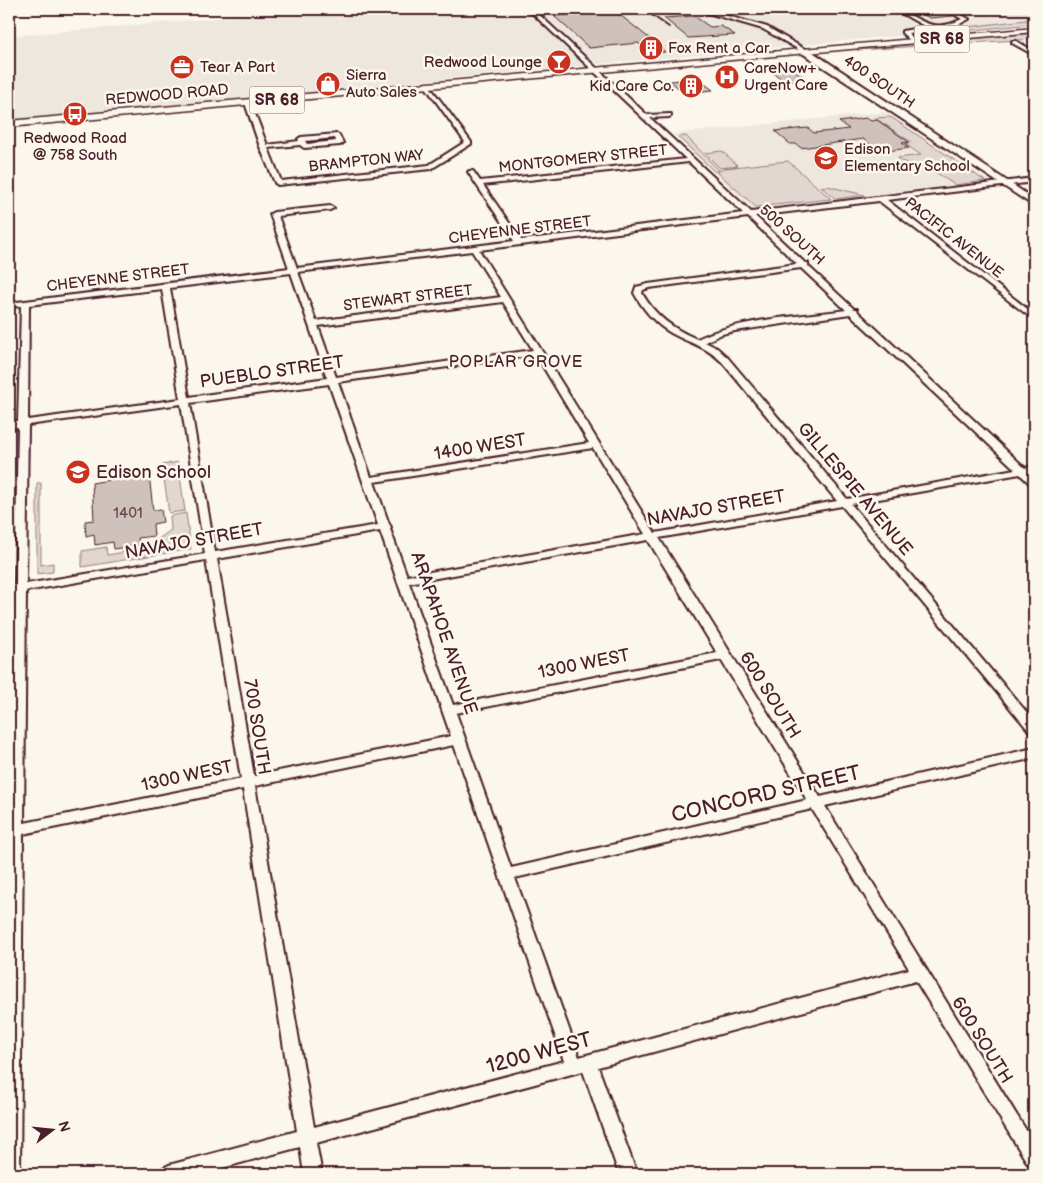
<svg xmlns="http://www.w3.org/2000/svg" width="1043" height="1183" font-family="'Balsamiq Sans',sans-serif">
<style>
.built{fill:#eee7de}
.green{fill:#e2d7d0;stroke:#967b7e}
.building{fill:#cfc2bc;stroke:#4a1f2b}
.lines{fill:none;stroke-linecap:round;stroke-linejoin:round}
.minor-casing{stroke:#4a1f2b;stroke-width:4}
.tertiary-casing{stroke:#4a1f2b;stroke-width:4}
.secondary-casing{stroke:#4a1f2b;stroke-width:4}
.primary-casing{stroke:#4a1f2b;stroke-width:3}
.minor{fill:#fbf7ec;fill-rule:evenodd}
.tertiary{fill:#fbf7ec;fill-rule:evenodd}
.secondary{fill:#fbf7ec;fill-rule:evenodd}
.primary{fill:#fbf7ec;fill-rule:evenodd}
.rail{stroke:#4a1f2b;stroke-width:2}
.labels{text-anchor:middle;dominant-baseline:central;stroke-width:5;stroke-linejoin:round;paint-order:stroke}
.far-poi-label{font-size:15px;fill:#4a1f2b;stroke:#fbf7ec;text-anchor:start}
.far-street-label{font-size:15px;fill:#4a1f2b;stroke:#fbf7ec}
.number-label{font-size:15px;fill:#6b484f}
.shield{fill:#fbf7ec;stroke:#7f6065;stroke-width:1}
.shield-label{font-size:16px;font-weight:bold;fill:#4a1f2b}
.far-neighbourhood-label{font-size:16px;letter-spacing:1px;fill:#4a1f2b;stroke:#fbf7ec}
.street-label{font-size:18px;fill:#4a1f2b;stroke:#fbf7ec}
.poi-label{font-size:18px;fill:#4a1f2b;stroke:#fbf7ec;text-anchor:start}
.near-street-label{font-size:21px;fill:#4a1f2b;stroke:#fbf7ec}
</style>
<rect width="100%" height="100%" fill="#fbf7ec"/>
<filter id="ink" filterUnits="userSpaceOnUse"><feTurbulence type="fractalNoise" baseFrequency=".02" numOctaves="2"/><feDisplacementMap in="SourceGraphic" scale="10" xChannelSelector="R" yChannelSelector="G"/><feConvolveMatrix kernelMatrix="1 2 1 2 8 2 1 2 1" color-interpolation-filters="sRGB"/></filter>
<g filter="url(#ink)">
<path class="built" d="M 324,9 L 1034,9 L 1034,23 L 9,120 L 9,36 Z
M 885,112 L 989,181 L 753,209 L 673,134 Z"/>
<path class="green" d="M 1034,19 L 1034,24 L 915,36 L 909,34 Z
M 1034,33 L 1034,39 L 857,50 Z
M 890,117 L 894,119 L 985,181 L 955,185 L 929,168 L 900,161 L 898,158 L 921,155 L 905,144 L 911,142 L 875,118 Z
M 686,136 L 719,170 L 715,172 L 678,137 Z
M 722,151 L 738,166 L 720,168 L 705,153 Z
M 788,161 L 831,199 L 756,207 L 717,172 L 725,168 Z
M 827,186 L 860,194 L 865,195 L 836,199 L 821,187 Z
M 178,462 L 185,511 L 169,513 L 162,465 Z
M 37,483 L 41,483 L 41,565 L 53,563 L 53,572 L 37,574 Z
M 186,513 L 191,549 L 82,567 L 82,551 L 106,547 L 107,555 L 144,549 L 171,530 L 170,516 Z"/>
<path class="building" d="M 912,9 L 943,9 L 953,16 L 930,18 Z
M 615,11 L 654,42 L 665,52 L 650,53 L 638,43 L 589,48 L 554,16 Z
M 694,16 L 710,27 L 721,26 L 735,35 L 688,38 L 664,18 Z
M 785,64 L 807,79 L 784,81 L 765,66 Z
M 698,79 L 713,90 L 684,93 L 670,81 Z
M 866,118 L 871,121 L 877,120 L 909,142 L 902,143 L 909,148 L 887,151 L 880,145 L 873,146 L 863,139 L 801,148 L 796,144 L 790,144 L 775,131 L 808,128 L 814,133 L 849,129 L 839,122 Z
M 132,472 L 132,477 L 149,474 L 153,510 L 161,509 L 163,522 L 153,524 L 154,536 L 138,538 L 139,545 L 114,549 L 113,542 L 95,545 L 94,534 L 86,536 L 85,521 L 94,520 L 92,483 L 109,480 L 109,475 Z"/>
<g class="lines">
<defs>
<path id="minor" d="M 528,9 L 533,9 L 647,115 L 671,114 L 671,116 L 669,117 L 650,118 L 751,212 L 1034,178 L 1034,182 L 887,200 L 1034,314 L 1034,320 L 879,201 L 755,216 L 805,263 L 808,263 L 808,266 L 854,309 L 857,309 L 858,312 L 1025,468 L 1034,466 L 1034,472 L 1030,473 L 1034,477 L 1034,485 L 1030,484 L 1020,474 L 851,504 L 1034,721 L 1034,733 L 1030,732 L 842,506 L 659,538 L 820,797 L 1034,748 L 1034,758 L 825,806 L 1034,1143 L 1034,1166 L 1028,1164 L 916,981 L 598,1067 L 637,1174 L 619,1174 L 583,1071 L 316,1143 L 322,1174 L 304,1174 L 300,1147 L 200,1174 L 160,1174 L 163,1168 L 169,1165 L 297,1131 L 243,789 L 23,834 L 20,1174 L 9,1174 L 9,826 L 15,593 L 9,593 L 9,587 L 15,585 L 18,427 L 9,428 L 9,422 L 18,421 L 21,306 L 9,307 L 9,303 L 289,268 L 270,214 L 274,212 L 330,206 L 334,208 L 330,210 L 278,216 L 297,268 L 514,241 L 468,172 L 469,171 L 473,171 L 480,181 L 686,159 ZM 689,162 L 743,213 L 521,240 L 483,185 ZM 748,217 L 797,264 L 648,284 L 636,287 L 634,293 C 643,309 655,324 671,333 C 689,343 707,347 722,362 L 837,501 L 655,533 L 479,250 ZM 472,251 L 501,297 L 316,321 L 298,272 ZM 801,268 L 846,310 C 797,317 743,318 697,339 C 673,329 655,316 642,293 L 643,290 L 649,288 ZM 291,273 L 327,378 L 189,397 L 170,288 ZM 162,289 L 180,399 L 28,420 L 29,305 ZM 503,302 L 533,350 L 336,377 L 318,326 ZM 850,314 L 1015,469 L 847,499 L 728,358 L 717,348 L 705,342 L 722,334 L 735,331 ZM 536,355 L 589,443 L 371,477 L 338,382 ZM 329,384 L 378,525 L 215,552 L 190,403 ZM 181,404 L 205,554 L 26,584 L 28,425 ZM 593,448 L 645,534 L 407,576 L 390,529 L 391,527 L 389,524 L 374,482 ZM 380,531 L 451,736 L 254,776 L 217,559 ZM 648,540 L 717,653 L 453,705 L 409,583 ZM 206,560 L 241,779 L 24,823 L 26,591 ZM 721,660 L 807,800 L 511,868 L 456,713 ZM 454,745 L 564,1061 L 314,1127 L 255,786 ZM 812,809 L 909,969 L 579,1057 L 515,878 Z
M 894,9 L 899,9 C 924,22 934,33 962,19 L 945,9 L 950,9 L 969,19 L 954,27 L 908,33 L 914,39 L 911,41 L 902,33 L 902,31 L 926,27 Z
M 1012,41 L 1016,41 L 1034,51 L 1034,55 L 1012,43 Z
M 428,84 L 471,142 L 471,144 L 431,169 L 278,185 L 275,183 L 260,147 L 245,103 L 248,101 L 251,103 L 267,145 L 299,141 L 298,139 L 301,137 L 337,134 L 339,135 L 343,143 L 340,145 L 304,148 L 300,145 L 268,148 L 281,181 L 429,165 L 465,142 L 425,86 ZM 335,138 L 336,141 L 307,144 L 305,141 Z"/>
<path id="tertiary" d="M 694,9 L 703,9 L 767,27 L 808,51 L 803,52 L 763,29 Z"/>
<path id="secondary" d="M 802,49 L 808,49 L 1034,199 L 1034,206 L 802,53 Z"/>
<path id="primary" d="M 1034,28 L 1034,32 L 9,127 L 9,121 Z"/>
</defs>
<use href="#minor" class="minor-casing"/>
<use href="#tertiary" class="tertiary-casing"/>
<use href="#secondary" class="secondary-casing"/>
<use href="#primary" class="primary-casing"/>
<use href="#minor" class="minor"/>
<use href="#tertiary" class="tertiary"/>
<use href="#secondary" class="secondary"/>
<use href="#primary" class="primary"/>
<path class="rail" d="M 643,9 L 669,27"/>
</g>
</g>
<defs>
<symbol id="building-disc" viewBox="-11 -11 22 22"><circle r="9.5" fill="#c8321e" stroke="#fbf7ec"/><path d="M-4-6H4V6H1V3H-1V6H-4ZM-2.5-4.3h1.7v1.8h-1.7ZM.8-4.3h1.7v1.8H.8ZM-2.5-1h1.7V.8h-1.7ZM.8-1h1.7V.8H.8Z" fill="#fff"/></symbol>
<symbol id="bar-disc" viewBox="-11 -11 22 22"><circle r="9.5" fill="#c8321e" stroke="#fbf7ec"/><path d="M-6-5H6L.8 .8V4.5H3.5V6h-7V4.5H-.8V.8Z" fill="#fff"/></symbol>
<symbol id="office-disc" viewBox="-11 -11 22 22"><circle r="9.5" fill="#c8321e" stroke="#fbf7ec"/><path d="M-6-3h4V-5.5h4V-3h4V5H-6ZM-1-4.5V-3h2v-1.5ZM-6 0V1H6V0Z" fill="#fff"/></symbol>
<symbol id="hospital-disc" viewBox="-11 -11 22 22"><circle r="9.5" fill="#c8321e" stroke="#fbf7ec"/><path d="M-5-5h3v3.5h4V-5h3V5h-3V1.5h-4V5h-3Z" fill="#fff"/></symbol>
<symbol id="shop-disc" viewBox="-11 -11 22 22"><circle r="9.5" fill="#c8321e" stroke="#fbf7ec"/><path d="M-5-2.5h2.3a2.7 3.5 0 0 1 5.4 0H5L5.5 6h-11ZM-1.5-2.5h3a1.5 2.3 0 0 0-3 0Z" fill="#fff"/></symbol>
<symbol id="bus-disc" viewBox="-11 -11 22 22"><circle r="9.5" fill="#c8321e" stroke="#fbf7ec"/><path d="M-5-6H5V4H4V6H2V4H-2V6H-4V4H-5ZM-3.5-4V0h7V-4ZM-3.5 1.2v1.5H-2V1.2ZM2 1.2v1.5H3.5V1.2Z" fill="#fff"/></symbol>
<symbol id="school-disc" viewBox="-11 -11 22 22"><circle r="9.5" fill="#c8321e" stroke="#fbf7ec"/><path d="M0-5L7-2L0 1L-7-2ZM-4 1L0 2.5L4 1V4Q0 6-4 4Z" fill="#fff"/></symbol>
</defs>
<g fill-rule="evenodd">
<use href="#building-disc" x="637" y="34" width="28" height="28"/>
<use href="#bar-disc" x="545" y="48" width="28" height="28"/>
<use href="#office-disc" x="168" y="53" width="28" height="28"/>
<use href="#hospital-disc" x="713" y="63" width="28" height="28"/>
<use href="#shop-disc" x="314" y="70" width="28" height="28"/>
<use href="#building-disc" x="677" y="72" width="28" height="28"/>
<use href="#bus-disc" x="61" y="100" width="28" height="28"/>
<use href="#school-disc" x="812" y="144" width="28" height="28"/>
<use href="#school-disc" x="64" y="458" width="28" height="28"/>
</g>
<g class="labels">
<g class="far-poi-label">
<text x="668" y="48">Fox Rent a Car</text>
<text x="542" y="62" text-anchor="end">Redwood Lounge</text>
<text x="200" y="67">Tear A Part</text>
<text x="744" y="68">CareNow+<tspan x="744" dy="17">Urgent Care</tspan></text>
<text x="346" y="75">Sierra<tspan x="346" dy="17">Auto Sales</tspan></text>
<text x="674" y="86" text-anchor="end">Kid Care Co.</text>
<text x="75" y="138" text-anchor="middle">Redwood Road<tspan x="75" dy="17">@ 758 South</tspan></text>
<text x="844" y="149">Edison<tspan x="844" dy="17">Elementary School</tspan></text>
</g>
<g class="far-street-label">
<text transform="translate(879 82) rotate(34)">400 SOUTH</text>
<text transform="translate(167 95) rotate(-5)">REDWOOD ROAD</text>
<text transform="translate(583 159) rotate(-6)">MONTGOMERY STREET</text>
<text transform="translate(366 161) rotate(-6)">BRAMPTON WAY</text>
<text transform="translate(520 230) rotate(-7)">CHEYENNE STREET</text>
<text transform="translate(792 235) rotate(42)">500 SOUTH</text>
<text transform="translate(954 238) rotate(38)">PACIFIC AVENUE</text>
<text transform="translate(118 278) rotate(-7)">CHEYENNE STREET</text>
<text transform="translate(408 298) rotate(-7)">STEWART STREET</text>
</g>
<g class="number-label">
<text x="128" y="513">1401</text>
</g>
<g class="shield">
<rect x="914.5" y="25.5" width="55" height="27" rx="4"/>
<rect x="249.5" y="86.5" width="55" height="27" rx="4"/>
</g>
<g class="shield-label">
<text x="942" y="39">SR 68</text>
<text x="277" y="100">SR 68</text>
</g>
<g class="far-neighbourhood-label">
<text x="516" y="362">POPLAR GROVE</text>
</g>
<g class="street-label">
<text transform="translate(272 372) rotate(-8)">PUEBLO STREET</text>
<text transform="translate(480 447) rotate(-9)">1400 WEST</text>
<text transform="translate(855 489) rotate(50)">GILLESPIE AVENUE</text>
<text transform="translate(716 508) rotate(-10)">NAVAJO STREET</text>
<text transform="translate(194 541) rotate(-10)">NAVAJO STREET</text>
<text transform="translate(444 633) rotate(71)">ARAPAHOE AVENUE</text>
<text transform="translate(584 664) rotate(-11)">1300 WEST</text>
<text transform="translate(770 695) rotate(58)">600 SOUTH</text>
<text transform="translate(257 727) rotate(81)">700 SOUTH</text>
<text transform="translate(187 776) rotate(-12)">1300 WEST</text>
<text transform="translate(982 1040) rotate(58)">600 SOUTH</text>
</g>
<g class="poi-label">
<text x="96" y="472">Edison School</text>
</g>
<g class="near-street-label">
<text transform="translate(766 794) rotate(-13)">CONCORD STREET</text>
<text transform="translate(539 1053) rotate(-15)">1200 WEST</text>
</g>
</g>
<rect width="1043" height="1183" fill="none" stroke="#fbf7ec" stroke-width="30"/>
<rect x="15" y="15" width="1013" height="1153" fill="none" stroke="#4a1f2b" stroke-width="2" filter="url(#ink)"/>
<g transform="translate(52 1130) rotate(74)" stroke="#fbf7ec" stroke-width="4" paint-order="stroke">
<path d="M0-4L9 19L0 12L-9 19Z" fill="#4a1f2b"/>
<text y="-8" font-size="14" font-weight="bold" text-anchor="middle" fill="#4a1f2b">N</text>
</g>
</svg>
